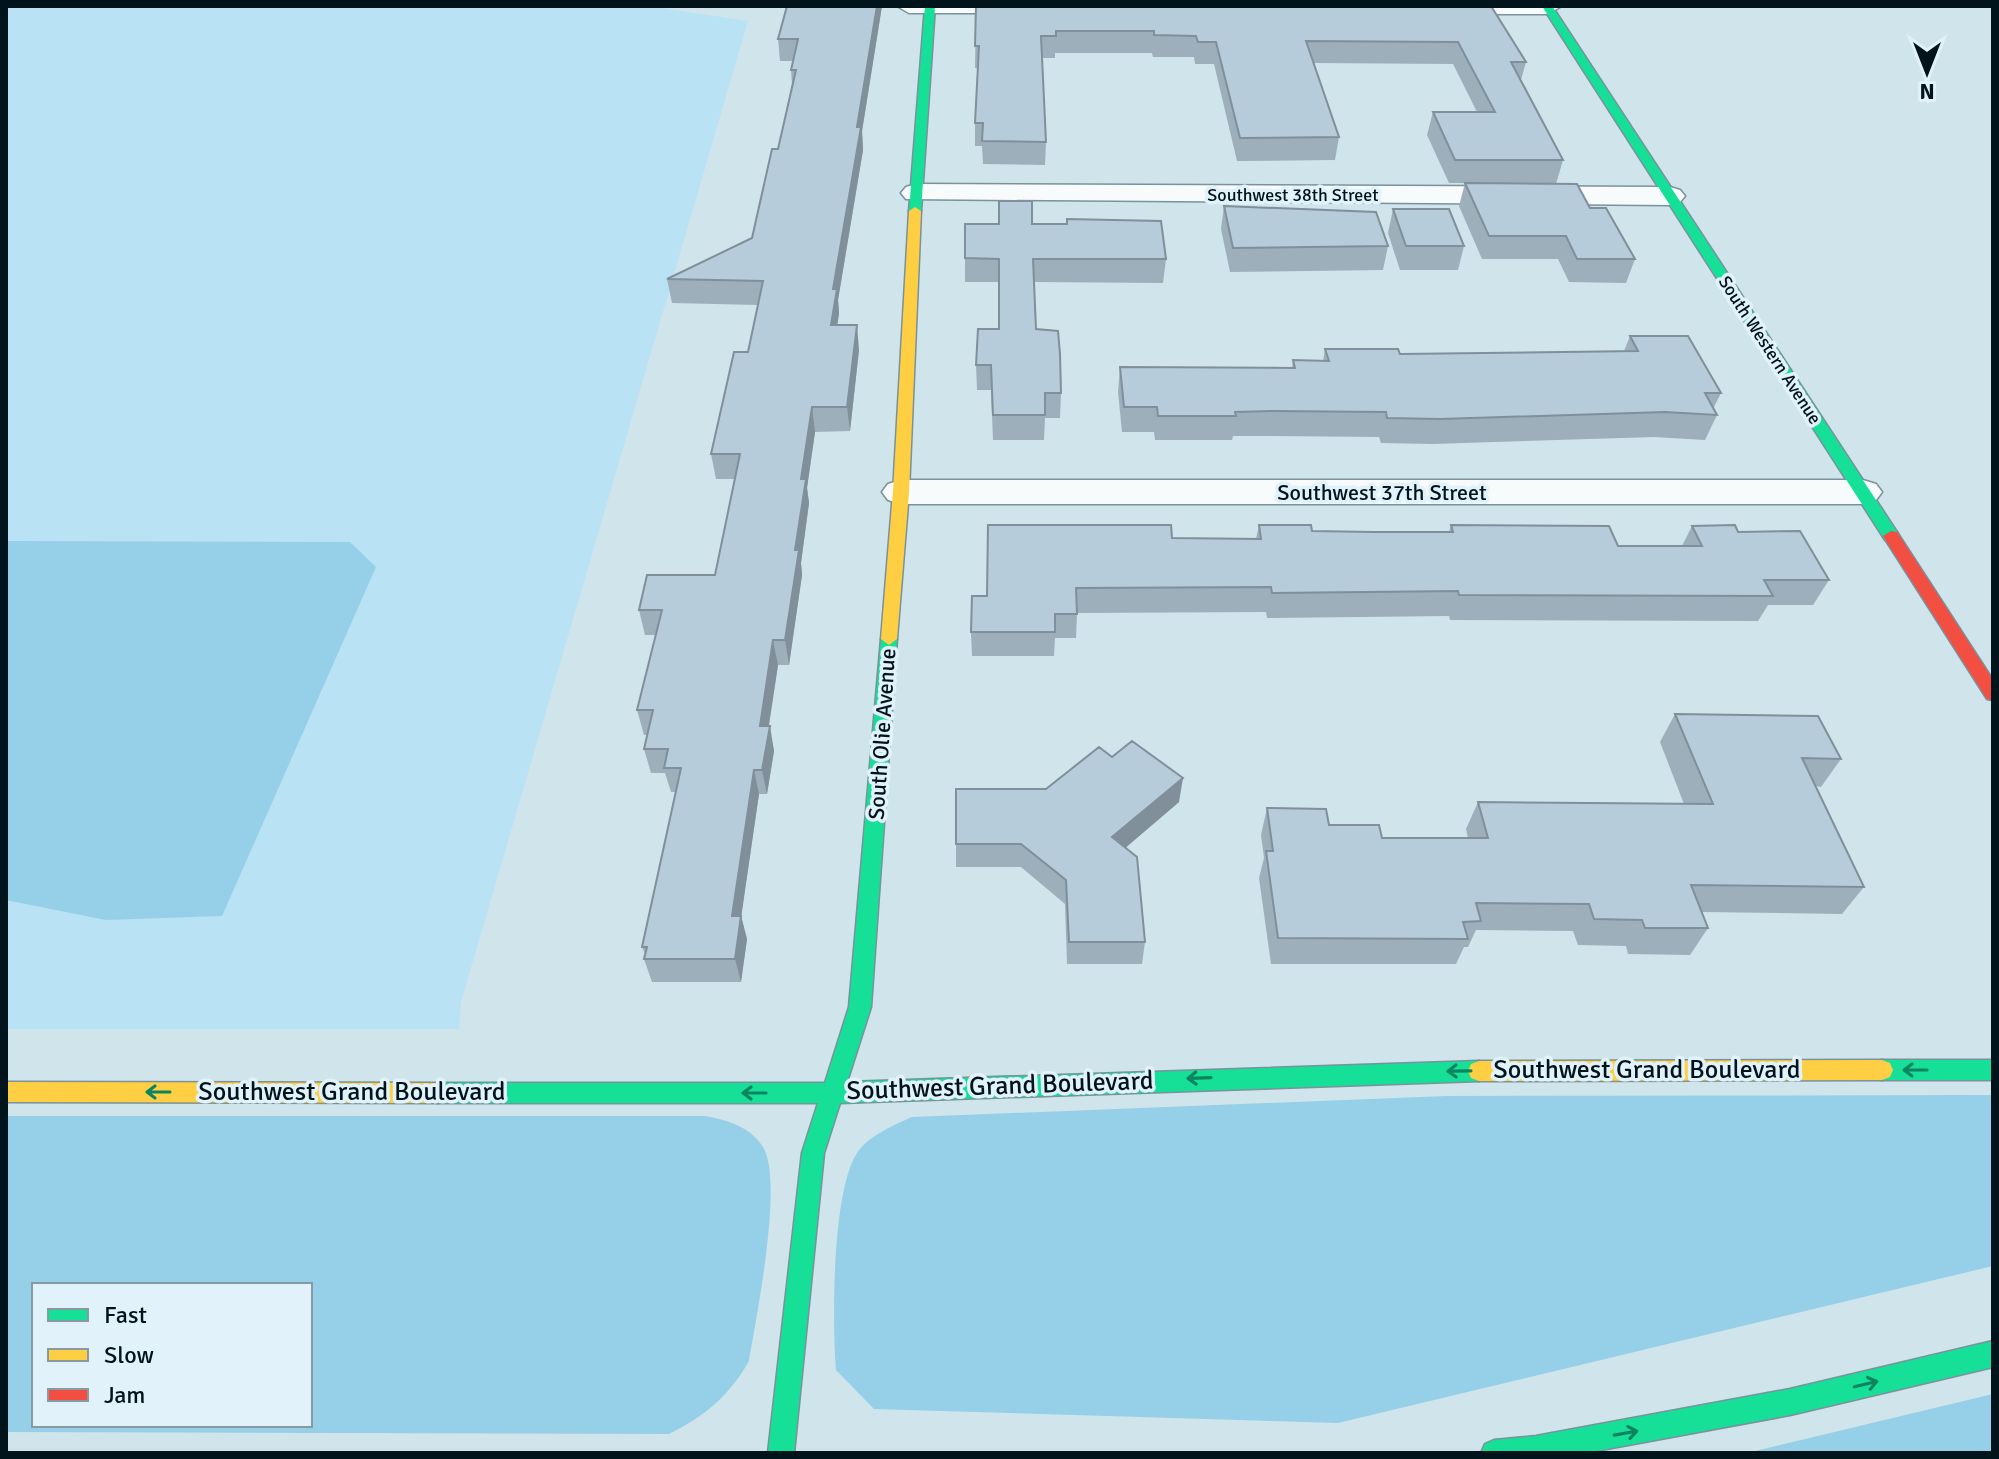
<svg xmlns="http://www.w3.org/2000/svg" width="1999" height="1459" font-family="Signika,sans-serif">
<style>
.built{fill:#b9e2f4}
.green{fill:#95d0e8;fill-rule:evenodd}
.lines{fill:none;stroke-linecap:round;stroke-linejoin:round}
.street-casing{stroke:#79929b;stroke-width:3}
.fast-casing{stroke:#79929b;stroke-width:3}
.slow-casing{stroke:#79929b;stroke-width:3}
.jam-casing{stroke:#79929b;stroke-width:3}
.street{fill:#f8fbfc;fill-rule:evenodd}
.fast{fill:#16e098;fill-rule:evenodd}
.slow{fill:#ffcf43;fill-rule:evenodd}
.jam{fill:#f24e42;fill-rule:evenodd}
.wall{fill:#9dafbb}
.shaded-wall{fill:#808f99}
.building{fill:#b7ccda;stroke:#808f99;stroke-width:2}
.oneway{stroke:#0d8460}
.labels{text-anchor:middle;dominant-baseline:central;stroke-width:7;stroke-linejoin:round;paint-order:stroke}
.far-street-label{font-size:18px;fill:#01141c;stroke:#e1f2fa}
.street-label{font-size:22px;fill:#01141c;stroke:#e1f2fa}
.near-street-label{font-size:26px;fill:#01141c;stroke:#e1f2fa}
</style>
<rect width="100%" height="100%" fill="#d0e4ec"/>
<path class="built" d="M 6,6 L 649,6 L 748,21 L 461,1002 L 459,1029 L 6,1029 Z"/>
<path class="green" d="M 6,541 L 350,542 L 376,567 L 222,916 L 106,920 L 6,900 Z
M 1993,1095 L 1993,1266 L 1338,1423 L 874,1409 L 836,1370 C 832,1323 832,1191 857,1153 C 868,1136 894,1125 912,1117 L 1446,1096 Z
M 6,1116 L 705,1116 C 726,1120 750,1126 763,1147 C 784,1181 756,1318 749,1361 C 729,1396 705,1416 669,1434 L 6,1432 ZM 34,1285 L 310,1285 L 310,1425 L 34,1425 Z
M 1993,1394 L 1993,1453 L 1747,1453 Z"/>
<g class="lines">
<defs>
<path id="street" d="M 897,6 L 1047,6 L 1035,13 L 909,13 Z
M 1421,6 L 1559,6 L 1560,7 L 1548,14 L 1432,14 L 1424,12 Z
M 916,184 L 1670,187 L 1680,190 L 1685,196 L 1680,202 L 1670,205 L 906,199 L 901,193 L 906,187 Z
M 901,480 L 1863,480 L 1876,484 L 1882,492 L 1876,500 L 1863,504 L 901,504 L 888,500 L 882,492 L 888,484 Z"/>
<path id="fast" d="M 925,6 L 935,6 L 921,211 L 915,215 L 909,211 Z
M 1542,6 L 1552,6 L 1897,532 L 1899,536 L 1897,540 L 1885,540 Z
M 889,633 L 897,639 L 871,1007 L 847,1082 L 1479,1061 L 1487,1064 L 1490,1071 L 1487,1078 L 1479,1081 L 840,1103 L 824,1153 L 794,1453 L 768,1453 L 802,1153 L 818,1103 L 438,1103 L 430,1100 L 427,1093 L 430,1086 L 438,1083 L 825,1083 L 849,1007 L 881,639 Z
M 1882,1060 L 1993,1060 L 1993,1080 L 1882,1080 L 1874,1077 L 1871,1070 L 1874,1063 Z
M 1993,1341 L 1993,1367 L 1790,1415 L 1585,1453 L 1481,1453 L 1485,1444 L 1494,1440 L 1536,1436 L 1790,1389 Z"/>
<path id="slow" d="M 915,207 L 921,211 L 909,492 L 897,639 L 889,645 L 881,639 L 893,492 L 909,211 Z
M 1882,1060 L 1890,1063 L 1893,1070 L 1890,1077 L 1882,1080 L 1479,1081 L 1471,1078 L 1468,1071 L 1471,1064 L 1479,1061 Z
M 6,1082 L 438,1083 L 446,1086 L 449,1093 L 446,1100 L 438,1103 L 6,1102 Z"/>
<path id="jam" d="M 1891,531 L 1897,532 L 1993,680 L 1993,700 L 1987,699 L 1883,536 Z"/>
</defs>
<use href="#street" class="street-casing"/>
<use href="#fast" class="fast-casing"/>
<use href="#slow" class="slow-casing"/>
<use href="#jam" class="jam-casing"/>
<use href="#street" class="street"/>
<use href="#fast" class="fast"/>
<use href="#slow" class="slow"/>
<use href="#jam" class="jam"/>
</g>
<path class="wall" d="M 787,6 L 882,6 L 862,131 L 863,150 L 838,300 L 839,313 L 837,325 L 859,350 L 850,431 L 815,432 L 807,488 L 809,503 L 801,563 L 802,575 L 789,665 L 778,665 L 769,726 L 774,751 L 767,794 L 759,794 L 741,916 L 747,939 L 741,982 L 652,982 L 644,959 L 645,954 L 642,947 L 676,792 L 671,792 L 665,773 L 651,773 L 644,749 L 647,735 L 644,735 L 637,710 L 656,635 L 645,635 L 639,610 L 715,575 L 735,479 L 716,479 L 711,454 L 748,352 L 758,305 L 672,303 L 667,279 L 752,238 L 778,149 L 792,84 L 791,70 L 793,61 L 780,61 L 778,39 Z
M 976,6 L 1491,6 L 1526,62 L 1521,80 L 1563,160 L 1556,184 L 1590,208 L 1635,259 L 1626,283 L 1569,282 L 1558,259 L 1482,259 L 1459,206 L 1465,183 L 1449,183 L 1427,135 L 1433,112 L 1477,112 L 1453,64 L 1314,63 L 1339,137 L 1335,160 L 1237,161 L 1214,64 L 1195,64 L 1194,57 L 1153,57 L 1152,53 L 1055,53 L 1055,58 L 1042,58 L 1046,142 L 1045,165 L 983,164 L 982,146 L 975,146 L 975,123 L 978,68 L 975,68 Z
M 1224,206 L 1388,246 L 1383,270 L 1230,272 L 1221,229 Z
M 1393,209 L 1464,246 L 1458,270 L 1400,270 L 1388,233 Z
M 1032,224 L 1166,259 L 1163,283 L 1034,282 L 1036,329 L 1061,393 L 1060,418 L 1045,418 L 1044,440 L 993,440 L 991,390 L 977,390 L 976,365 L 999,329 L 999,282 L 965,282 L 965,258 Z
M 1630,336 L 1721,393 L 1713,409 L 1717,415 L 1705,440 L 1654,437 L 1432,444 L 1381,443 L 1379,437 L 1269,436 L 1233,436 L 1232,440 L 1155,440 L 1154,432 L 1122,432 L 1118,392 L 1120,367 L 1292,368 L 1293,360 L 1323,361 L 1325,349 L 1400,354 L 1624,351 Z
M 1259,525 L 1312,531 L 1449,532 L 1451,525 L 1618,546 L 1682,546 L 1692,526 L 1738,532 L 1829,580 L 1813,605 L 1768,605 L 1758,621 L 1450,620 L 1449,616 L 1267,618 L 1266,612 L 1077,613 L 1076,638 L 1055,638 L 1054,656 L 972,656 L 971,632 L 987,596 L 1172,538 L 1256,539 Z
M 1675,714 L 1841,759 L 1821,787 L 1816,786 L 1864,887 L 1842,914 L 1702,912 L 1708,928 L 1690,955 L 1628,954 L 1626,946 L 1578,945 L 1573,931 L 1476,930 L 1468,947 L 1464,947 L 1456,964 L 1271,964 L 1259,878 L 1264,858 L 1261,835 L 1267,808 L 1382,838 L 1468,838 L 1466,829 L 1478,802 L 1684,804 L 1660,742 Z
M 1112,757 L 1179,802 L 1125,848 L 1145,942 L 1142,964 L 1067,964 L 1065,904 L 1021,867 L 956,867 L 956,844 L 1046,789 Z"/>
<path class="shaded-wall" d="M 877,6 L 882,6 L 862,131 L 863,150 L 838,300 L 839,313 L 834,350 L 831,325 L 833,289 L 857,127 Z
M 857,325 L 859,350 L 850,431 L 847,407 Z
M 812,407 L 815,432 L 807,488 L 809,503 L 801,563 L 802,575 L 789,665 L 785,640 L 795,550 L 801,479 Z
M 773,640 L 778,665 L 765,749 L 770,726 L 774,751 L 767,794 L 762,770 L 760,726 Z
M 754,770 L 759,794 L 738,939 L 732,916 Z
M 1183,778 L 1179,802 L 1110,861 L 1112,837 Z
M 741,916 L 747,939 L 741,982 L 735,959 Z"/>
<path class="building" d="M 787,6 L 877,6 L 857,127 L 861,127 L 833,289 L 837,289 L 831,325 L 857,325 L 847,407 L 812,407 L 801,479 L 806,479 L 795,550 L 799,550 L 785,640 L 773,640 L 760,726 L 770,726 L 762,770 L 754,770 L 732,916 L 741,916 L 735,959 L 644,959 L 647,947 L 642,947 L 681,768 L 664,768 L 668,749 L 644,749 L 653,710 L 637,710 L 662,610 L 639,610 L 647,575 L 715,575 L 740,454 L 711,454 L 734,352 L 748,352 L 763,281 L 667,279 L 752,238 L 772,149 L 778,149 L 796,70 L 791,70 L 798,39 L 778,39 Z
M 976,6 L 1491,6 L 1526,62 L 1511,62 L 1563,160 L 1455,160 L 1433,112 L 1495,112 L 1458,42 L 1306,41 L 1339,137 L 1240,138 L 1216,42 L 1198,42 L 1196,36 L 1154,35 L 1154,31 L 1056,31 L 1056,36 L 1041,36 L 1046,142 L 982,141 L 983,123 L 975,123 L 979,46 L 975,46 Z
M 1465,183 L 1577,184 L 1590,208 L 1606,208 L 1635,259 L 1577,259 L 1566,236 L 1489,236 Z
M 999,201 L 1032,201 L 1032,224 L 1067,224 L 1067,219 L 1161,221 L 1166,259 L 1033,259 L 1036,329 L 1058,331 L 1060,354 L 1061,393 L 1045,393 L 1045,415 L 993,415 L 991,365 L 976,365 L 978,329 L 999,329 L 999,259 L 965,258 L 965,224 L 999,224 Z
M 1224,206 L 1376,212 L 1388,246 L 1233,248 Z
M 1393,209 L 1449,209 L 1464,246 L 1406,246 Z
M 1630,336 L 1688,336 L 1721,393 L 1705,393 L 1717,415 L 1665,412 L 1440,419 L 1387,418 L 1386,412 L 1273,411 L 1235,412 L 1236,416 L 1158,416 L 1157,407 L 1124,407 L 1120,367 L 1295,368 L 1293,360 L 1329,361 L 1325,349 L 1398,349 L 1400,354 L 1638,351 Z
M 988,525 L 1171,525 L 1172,538 L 1261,539 L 1259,525 L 1311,525 L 1312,531 L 1374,532 L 1453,532 L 1451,525 L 1609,526 L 1618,546 L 1702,546 L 1692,526 L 1735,525 L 1738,532 L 1800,531 L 1829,580 L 1764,580 L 1773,596 L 1459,595 L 1458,591 L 1272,593 L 1271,587 L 1076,588 L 1077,614 L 1055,614 L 1055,632 L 971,632 L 972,596 L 987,596 Z
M 1675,714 L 1818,716 L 1841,759 L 1802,758 L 1864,887 L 1691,885 L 1708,928 L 1645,928 L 1642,920 L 1594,919 L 1589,904 L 1476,903 L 1481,921 L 1463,922 L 1468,939 L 1278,938 L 1266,851 L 1273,851 L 1267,808 L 1326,809 L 1329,825 L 1379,825 L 1382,838 L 1488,838 L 1478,802 L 1713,804 Z
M 1132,741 L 1183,778 L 1112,837 L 1137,857 L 1145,942 L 1069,942 L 1066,880 L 1021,844 L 956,844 L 956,789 L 1046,789 L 1099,747 L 1112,757 Z"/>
<defs><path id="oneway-shaft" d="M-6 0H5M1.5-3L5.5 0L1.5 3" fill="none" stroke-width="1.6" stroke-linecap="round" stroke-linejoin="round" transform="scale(2)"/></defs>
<g class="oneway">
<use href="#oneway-shaft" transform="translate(1915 1070) rotate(180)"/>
<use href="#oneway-shaft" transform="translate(1459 1071) rotate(179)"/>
<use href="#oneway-shaft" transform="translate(1199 1078) rotate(178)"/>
<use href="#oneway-shaft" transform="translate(158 1092) rotate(-180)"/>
<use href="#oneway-shaft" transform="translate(754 1093) rotate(-180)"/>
<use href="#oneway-shaft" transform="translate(1866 1384) rotate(-13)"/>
<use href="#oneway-shaft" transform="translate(1626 1433) rotate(-10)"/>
</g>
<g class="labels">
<g class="far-street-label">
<text x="1293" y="195">Southwest 38th Street</text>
<text transform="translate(1770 350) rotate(57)">South Western Avenue</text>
</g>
<g class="street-label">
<text x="1382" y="492">Southwest 37th Street</text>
<text transform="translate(882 734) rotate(-86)">South Olie Avenue</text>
</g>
<g class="near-street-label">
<text x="1647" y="1070">Southwest Grand Boulevard</text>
<text transform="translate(1000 1086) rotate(-2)">Southwest Grand Boulevard</text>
<text x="352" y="1092">Southwest Grand Boulevard</text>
</g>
</g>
<rect width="1999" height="1459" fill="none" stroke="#01141c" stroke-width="16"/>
<rect x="32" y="1283" width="280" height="144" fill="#e1f2fa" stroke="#8799a1" stroke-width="2"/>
<rect x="48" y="1309" width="40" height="12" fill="#16e098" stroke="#8799a1" stroke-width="2"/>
<text x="104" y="1323" font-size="24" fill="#01141c">Fast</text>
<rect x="48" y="1349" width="40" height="12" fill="#ffcf43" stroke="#8799a1" stroke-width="2"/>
<text x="104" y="1363" font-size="24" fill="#01141c">Slow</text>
<rect x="48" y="1389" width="40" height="12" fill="#f24e42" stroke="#8799a1" stroke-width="2"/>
<text x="104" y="1403" font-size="24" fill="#01141c">Jam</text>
<g transform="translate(1927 72) rotate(180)" stroke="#e1f2fa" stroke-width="6" paint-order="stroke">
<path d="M0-6L14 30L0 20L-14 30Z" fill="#01141c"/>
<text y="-12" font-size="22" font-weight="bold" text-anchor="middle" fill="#01141c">N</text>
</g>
</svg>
